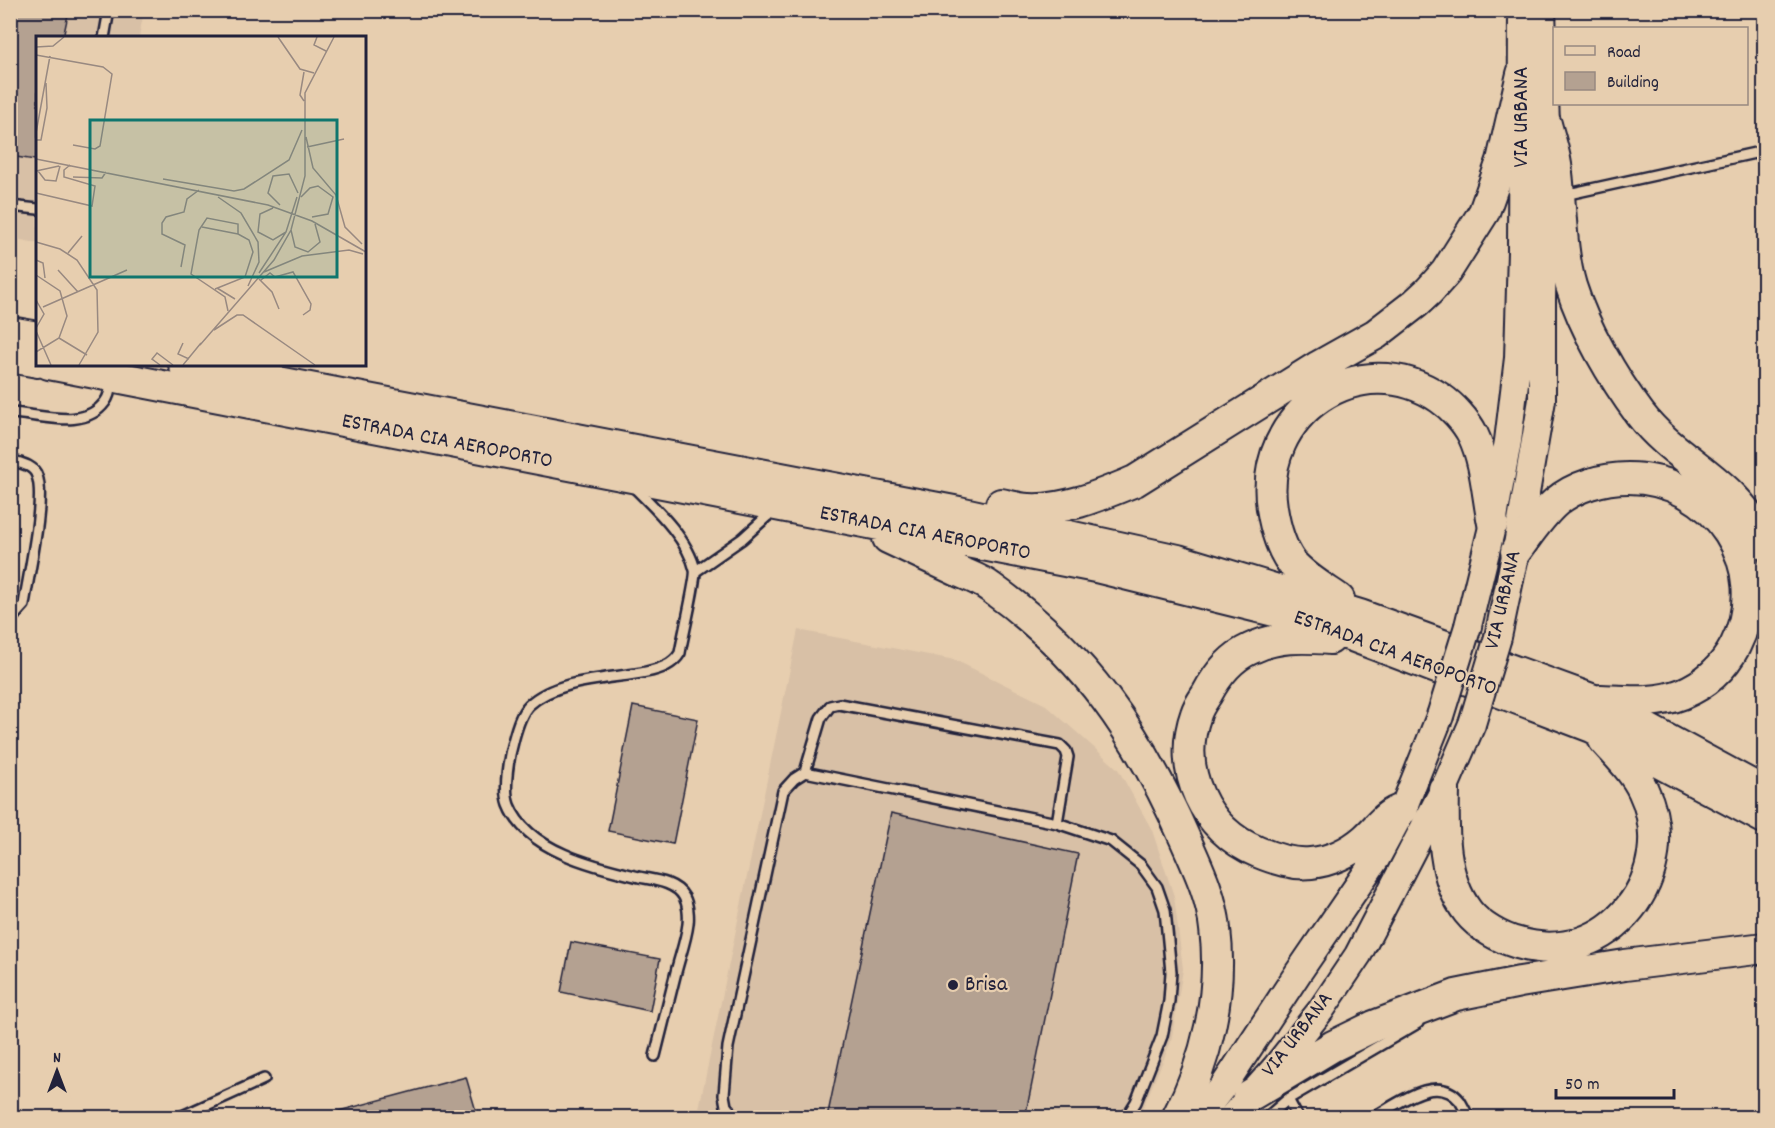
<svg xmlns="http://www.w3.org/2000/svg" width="1775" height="1128" font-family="Dekko,sans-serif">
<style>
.built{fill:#d8c0a6}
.building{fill:#b4a191;stroke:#22223b;stroke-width:1.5}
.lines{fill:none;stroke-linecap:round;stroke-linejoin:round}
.service-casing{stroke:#22223b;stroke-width:14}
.secondary-casing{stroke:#22223b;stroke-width:30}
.trunk-casing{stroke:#22223b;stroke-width:34}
.service{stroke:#e7ceaf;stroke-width:9}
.secondary{stroke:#e7ceaf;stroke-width:26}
.trunk{stroke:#e7ceaf;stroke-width:30}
.secondary-bridge-casing{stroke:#22223b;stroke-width:30;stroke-linecap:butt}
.secondary-bridge{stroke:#e7ceaf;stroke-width:26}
.poi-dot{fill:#22223b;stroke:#e7ceaf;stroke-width:2}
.labels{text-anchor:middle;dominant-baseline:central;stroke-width:4.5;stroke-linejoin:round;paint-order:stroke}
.street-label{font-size:22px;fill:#22223b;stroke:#e7ceaf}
.poi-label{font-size:22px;fill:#22223b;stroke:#e7ceaf;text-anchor:start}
.inset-road{fill:none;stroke:#988981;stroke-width:1.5}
.view{fill:#0f766e;fill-opacity:0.15;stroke:#0f766e;stroke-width:3}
.inset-edge{fill:none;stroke:#22223b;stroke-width:3}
</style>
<rect width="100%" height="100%" fill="#e7ceaf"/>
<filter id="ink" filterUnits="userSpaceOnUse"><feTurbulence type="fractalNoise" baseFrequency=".0167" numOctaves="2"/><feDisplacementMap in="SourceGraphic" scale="12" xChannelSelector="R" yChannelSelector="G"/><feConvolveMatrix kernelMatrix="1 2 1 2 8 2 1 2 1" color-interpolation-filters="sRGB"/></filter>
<g filter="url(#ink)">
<path class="built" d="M 10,11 L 144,11 L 139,37 L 38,38 L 37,243 L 11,238 Z
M 798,630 L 955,660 L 1046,705 L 1118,769 L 1152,830 L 1174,896 L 1183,969 L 1171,1042 L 1139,1117 L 697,1118 Z"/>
<path class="building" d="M 10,10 L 69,10 L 63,38 L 38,38 L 38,150 L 35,160 L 10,156 Z
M 633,706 L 698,719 L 673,844 L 608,831 Z
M 891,813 L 1078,854 L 1025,1118 L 827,1118 Z
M 571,942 L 660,959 L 650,1011 L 561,992 Z
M 466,1077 L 478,1118 L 331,1118 L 331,1113 Z"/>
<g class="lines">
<defs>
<path id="service" d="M 104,38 L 109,10
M 1564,195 L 1764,151
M 10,206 L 38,209
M 10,413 C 40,414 84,431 105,402 C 110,396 111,386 112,379
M 10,460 C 20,463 34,465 37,476 C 46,499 28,577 24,605 L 14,616 L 10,616
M 634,487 C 656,509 688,539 695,570 C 697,577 682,640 680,653 C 673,665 660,669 646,672 C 611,679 556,679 529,705 C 521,713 517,727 514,738 C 509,755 503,789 509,805 C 527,851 596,867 639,877 C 654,880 676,882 684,897 C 688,904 689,916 688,924 C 686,940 680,956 676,972 C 669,1000 662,1028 655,1056
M 696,571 L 742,539 L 774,510
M 805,772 L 1057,823
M 1288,1099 L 1418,1023
M 178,1118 L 264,1079
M 736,1118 L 726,1106 L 724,1095 L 728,1047 L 783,791 L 794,779 L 805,772 L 821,718 L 830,706 L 839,704 L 1060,745 L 1066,751 L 1068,757 L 1057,823 L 1111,841 L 1141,865 L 1157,887 L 1165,910 L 1171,972 L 1169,1001 L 1162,1036 L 1136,1102 L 1126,1118
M 1266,1118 L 1288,1099 L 1298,1118
M 1372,1118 C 1395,1106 1437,1071 1460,1101 C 1463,1106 1466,1112 1469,1118"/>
<path id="secondary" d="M 1468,626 L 1493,523 L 1508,441 L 1518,358 L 1521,251 L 1522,10
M 1498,637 L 1516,551 L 1542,400 L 1542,299 L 1546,124 L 1542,10
M 1198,1118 L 1225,1084 L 1298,973 L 1376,859 L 1403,809 L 1440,716
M 1231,1118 L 1275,1068 L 1321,1010 L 1358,955 L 1444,789 L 1472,724"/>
<path id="trunk" d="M 1546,124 C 1550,140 1556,156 1557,173 C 1561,207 1561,253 1571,286 C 1584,328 1613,378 1640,414 C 1678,464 1738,480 1764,544
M 10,332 L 38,337
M 10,357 L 38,362
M 49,364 L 1096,567 L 1278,612 L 1355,637 L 1592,727 L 1764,818
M 184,364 L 959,512 L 1178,560 L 1360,615 L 1594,700 L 1764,792
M 1001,504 C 1010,506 1020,509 1029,509 C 1065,511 1103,494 1135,481 L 1319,366 L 1376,334 L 1416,303 L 1429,291 L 1446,272 L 1484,212 L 1502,161 L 1522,74
M 888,538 C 911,549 935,560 958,571 C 969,576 981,580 990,587 C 1084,654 1139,734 1185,839 C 1198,868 1212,897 1215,929 C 1223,993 1207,1061 1177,1118
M 1516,551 C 1528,535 1540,516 1556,502 C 1575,486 1603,478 1628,478 C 1715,478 1775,567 1735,646 C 1723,669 1706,684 1682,694 C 1657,704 1628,701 1601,700
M 1339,599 C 1323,588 1305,578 1292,563 C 1280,547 1275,527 1272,508 C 1257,414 1359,343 1440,398 C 1452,406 1466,421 1473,435 C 1486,462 1487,494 1493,523
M 1330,639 C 1302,637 1276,636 1250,649 C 1230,658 1217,675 1207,694 C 1203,700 1198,707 1196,714 C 1176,770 1204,830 1258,852 C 1275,859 1293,865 1311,863 C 1330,861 1350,852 1365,839 C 1378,828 1385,814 1403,809
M 1444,789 C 1443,830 1442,878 1468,912 C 1480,927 1500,938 1518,943 C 1609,970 1683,874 1643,790 C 1634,771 1618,756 1604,740
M 1248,1097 L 1333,1046 L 1374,1026 L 1456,995 L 1520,982 L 1625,965 L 1764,948"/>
</defs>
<use href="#service" class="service-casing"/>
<use href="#secondary" class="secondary-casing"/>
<use href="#trunk" class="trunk-casing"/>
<use href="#service" class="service"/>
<use href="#secondary" class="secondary"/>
<use href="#trunk" class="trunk"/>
<defs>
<path id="secondary-bridge" d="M 1440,716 L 1468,626
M 1472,724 L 1498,637"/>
</defs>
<use href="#secondary-bridge" class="secondary-bridge-casing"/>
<use href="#secondary-bridge" class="secondary-bridge"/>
</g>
</g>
<circle class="poi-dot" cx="953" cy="985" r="6"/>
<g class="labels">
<g class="street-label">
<text transform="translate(1522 117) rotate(-90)">VIA URBANA</text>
<text transform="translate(447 442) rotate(11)">ESTRADA CIA AEROPORTO</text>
<text transform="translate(925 534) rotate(11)">ESTRADA CIA AEROPORTO</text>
<text transform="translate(1504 600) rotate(-77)">VIA URBANA</text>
<text transform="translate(1395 654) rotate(20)">ESTRADA CIA AEROPORTO</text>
<text transform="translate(1298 1035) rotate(-52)">VIA URBANA</text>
</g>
<g class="poi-label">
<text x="965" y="985">Brisa</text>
</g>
</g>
<g transform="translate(36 36)">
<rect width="330" height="330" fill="#e7ceaf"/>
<path class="inset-road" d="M 242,1 L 264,33 L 278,37M 281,1 L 278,9 L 290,15M 0,11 L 17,10 L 28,1M 0,19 L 67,31 L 76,38 L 64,110 L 59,113 L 37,109M 268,65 L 264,59 L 268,36M 0,97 L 14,20M 270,101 L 277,132 L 300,159 L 309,191 L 326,208M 0,104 L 5,104 L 11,72 L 10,47M 271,111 L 308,103M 0,123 L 232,169 L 276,185 L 330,216M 0,135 L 23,130M 2,135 L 9,144 L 20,145 L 24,130M 37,141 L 66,142 L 70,136M 127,143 L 198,155 L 208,153 L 253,124 L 266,94M 0,157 L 56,170 L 59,150 L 28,141 L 28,134 L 34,129M 182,161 L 205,177 L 222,206 L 223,226 L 212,250M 265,161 L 274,152 L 282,150 L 297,161 L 292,178 L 276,181M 244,169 L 232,157 L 237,140 L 253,138 L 262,157M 237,172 L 224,178 L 222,196 L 237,204 L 250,196M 166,191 L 202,198M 255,194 L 259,211 L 272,216 L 284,206 L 279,188M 0,206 L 24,213 L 41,224 L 61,254 L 62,296 L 43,329M 32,217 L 46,200M 0,224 L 7,227 L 9,242M 145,231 L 149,209 L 126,198 L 126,187 L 130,181 L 148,176 L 151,163 L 163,154M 22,234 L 42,256M 228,236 L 266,220 L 313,214 L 327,218M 223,237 L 250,196 L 261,161M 0,239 L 24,255 L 31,280 L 23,302 L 0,316M 223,243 L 236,256 L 243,273M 225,244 L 234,237 L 239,241 L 257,236 L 275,268 L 274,274 L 267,279M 181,252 L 199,263M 179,253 L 209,241 L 217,216 L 213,204 L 202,198 L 202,188 L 171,182 L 163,194 L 155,238 L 189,261 L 192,275M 0,264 L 8,278 L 0,292M 7,271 L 91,234M 178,294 L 201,279 L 207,279 L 279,329M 0,295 L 15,329M 23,302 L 51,319M 147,307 L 142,318 L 153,323M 164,309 L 238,224 L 255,194 L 269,140 L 269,57 L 298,1M 124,329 L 116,323 L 121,317 L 137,329M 147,329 L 165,307"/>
<path class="view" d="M 54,84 L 301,84 L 301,241 L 54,241 Z"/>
<rect width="330" height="330" class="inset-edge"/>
</g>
<rect width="1775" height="1128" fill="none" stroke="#e7ceaf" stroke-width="36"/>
<rect x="18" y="18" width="1739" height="1092" fill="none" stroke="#22223b" stroke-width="2" filter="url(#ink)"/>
<rect x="1553" y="27" width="195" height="78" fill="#e7ceaf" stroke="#988981" stroke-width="1.5"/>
<rect x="1565" y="46" width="30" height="9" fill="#e7ceaf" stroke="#988981" stroke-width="1.5"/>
<text x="1607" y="57" font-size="18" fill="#22223b">Road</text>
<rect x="1565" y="72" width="30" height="18" fill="#b4a191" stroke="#988981" stroke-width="1.5"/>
<text x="1607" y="87" font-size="18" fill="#22223b">Building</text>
<g transform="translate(57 1071)" stroke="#e7ceaf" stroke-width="4.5" paint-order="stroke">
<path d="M0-4.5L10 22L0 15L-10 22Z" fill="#22223b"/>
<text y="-9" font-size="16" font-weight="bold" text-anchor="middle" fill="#22223b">N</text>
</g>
<path d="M1556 1089v9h118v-9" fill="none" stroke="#22223b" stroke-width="3"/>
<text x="1565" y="1089" font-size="18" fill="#22223b" stroke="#e7ceaf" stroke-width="4.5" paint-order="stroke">50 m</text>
</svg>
